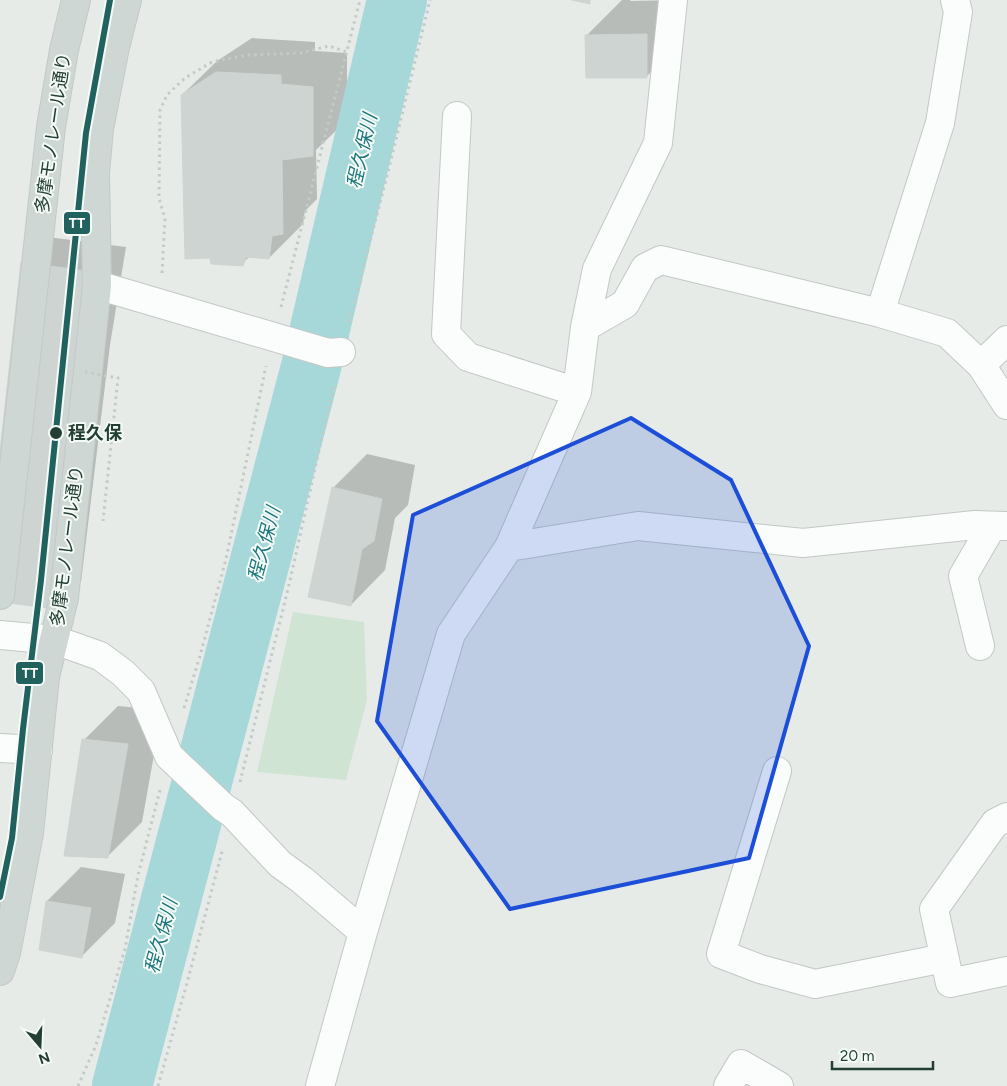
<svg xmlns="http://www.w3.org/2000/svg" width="1007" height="1086" font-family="Figtree,'Noto Sans JP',sans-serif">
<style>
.green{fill:#cfe4d3}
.shadow{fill:#0003}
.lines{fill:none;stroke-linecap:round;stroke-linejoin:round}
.river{stroke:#a6d8d9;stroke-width:60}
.building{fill:#ced4d1;stroke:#cfd4d1}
.minor-casing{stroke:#c3c8c5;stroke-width:30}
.major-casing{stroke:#c2cac7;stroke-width:30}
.path{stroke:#c2cbc6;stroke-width:3;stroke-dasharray:2.5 4;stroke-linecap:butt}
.minor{stroke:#fbfcfc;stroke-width:28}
.major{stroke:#ced7d3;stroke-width:28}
.path-bridge{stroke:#c2cbc6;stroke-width:3;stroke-dasharray:2.5 4;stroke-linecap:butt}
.metro-1-casing{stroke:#f4faf6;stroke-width:10}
.metro-1{stroke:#22625e;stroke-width:6}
.marked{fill:#1d4ed8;fill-opacity:0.2;stroke:#1d4ed8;stroke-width:4;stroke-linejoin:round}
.stop-dot{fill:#233f34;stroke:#f4faf6;stroke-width:2}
.labels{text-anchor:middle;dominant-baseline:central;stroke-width:4;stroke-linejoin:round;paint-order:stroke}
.street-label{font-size:18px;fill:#233f34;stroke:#f4faf6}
.stop-label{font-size:18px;font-weight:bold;fill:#233f34;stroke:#f4faf6;text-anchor:start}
.water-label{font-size:19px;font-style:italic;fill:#1c777c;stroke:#f4faf6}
.line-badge{stroke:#f4faf6;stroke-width:2}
.badge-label{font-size:14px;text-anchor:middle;font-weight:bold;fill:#fff}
</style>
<rect width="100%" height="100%" fill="#e6ebe8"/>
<path class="green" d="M 293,612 L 364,622 L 367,700 L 346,780 L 257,772 Z"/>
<path class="shadow" d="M 620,0 L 631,0 L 630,1 L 680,0 L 680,43 L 646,77 L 586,36 L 622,0 Z
M 252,38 L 315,42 L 315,51 L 347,53 L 347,120 L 316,150 L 317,199 L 305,211 L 303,224 L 269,258 L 250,256 L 242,264 L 182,95 L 217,61 Z
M 48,237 L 126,247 L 110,345 L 81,582 L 55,608 L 0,465 L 22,263 Z
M 367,454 L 415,465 L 408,505 L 395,518 L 385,570 L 351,605 L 333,488 Z
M 118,706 L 162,710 L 142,822 L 107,857 L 84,740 Z
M 81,867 L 125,874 L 115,923 L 81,957 L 47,901 Z"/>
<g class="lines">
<path class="river" d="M 122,1086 L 311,367 L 397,0"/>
</g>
<path class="building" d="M 572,0 L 590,0 L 590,4 Z
M 647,34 L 647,78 L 586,78 L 585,35 Z
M 216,72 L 281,75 L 281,84 L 313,87 L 313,156 L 282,160 L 283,234 L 272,236 L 269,259 L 246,257 L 243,266 L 211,264 L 210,258 L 185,259 L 181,95 Z
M 21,262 L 101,273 L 56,609 L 0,602 L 0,451 Z
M 332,487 L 382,499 L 374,541 L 362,549 L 351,606 L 308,597 Z
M 82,739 L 128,744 L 108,858 L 64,856 Z
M 46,901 L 91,908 L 82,958 L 39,950 Z"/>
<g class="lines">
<defs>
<path id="minor" d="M 457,116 L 446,334 L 468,357 L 577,392
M 97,285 L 328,353 L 341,352
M 880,313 L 940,123 L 958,12 L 955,0
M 585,327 L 625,304 L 645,268 L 661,260 L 880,313 L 947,333 L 981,365 L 1007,340
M 981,365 L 1007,405
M 509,547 L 638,526 L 803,543 L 975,525 L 1007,526
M 0,635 L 55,640 L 100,656 L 123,673 L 141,691 L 169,756 L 223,807 L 232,813 L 280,864 L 302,880 L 363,932
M 980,646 L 963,576 L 992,526
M 0,748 L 38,750
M 777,771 L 721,954 L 760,969 L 815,984 L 944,958
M 1007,817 L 995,823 L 934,909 L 950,983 L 1007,971
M 320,1086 L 363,932 L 451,634 L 509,547 L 577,392 L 585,327 L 597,269 L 658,143 L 673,0
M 728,1086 L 741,1064 L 779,1086"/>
<path id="major" d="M 0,595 L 51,127 L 64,50 L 76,0
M 0,971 L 6,953 L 29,833 L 45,677 L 64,598 L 97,285 L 95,173 L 99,129 L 115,47 L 127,0"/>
</defs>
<use href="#minor" class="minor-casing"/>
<use href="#major" class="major-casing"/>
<path class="path" d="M 162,273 L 165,219 L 159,198 L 160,110 L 167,95 L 185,78 L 212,62 L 248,55 L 301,53 L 329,46 L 347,52
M 281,307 L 360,0
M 349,322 L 388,172 L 430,0
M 184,708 L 200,656 L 226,559 L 266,366
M 240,782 L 288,589 L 334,384
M 78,1086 L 96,1045 L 125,949 L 138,875 L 160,790
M 158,1086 L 187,983 L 223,848"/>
<use href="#minor" class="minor"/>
<use href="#major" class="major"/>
<path class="path-bridge" d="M 85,372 L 118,378 L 103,521"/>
<defs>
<path id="metro-1" d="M 0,897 L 12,838 L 23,729 L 41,580 L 86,133 L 110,0"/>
</defs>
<use href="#metro-1" class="metro-1-casing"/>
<use href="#metro-1" class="metro-1"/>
</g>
<path class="marked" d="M 631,418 L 731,480 L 809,646 L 749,858 L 510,909 L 377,721 L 413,515 Z"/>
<circle class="stop-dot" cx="56" cy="433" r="7"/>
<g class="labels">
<g class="street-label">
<text transform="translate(53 133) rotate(-82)">多摩モノレール通り</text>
<text transform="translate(67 546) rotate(-83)">多摩モノレール通り</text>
</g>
<g class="stop-label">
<text x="68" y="433">程久保</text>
</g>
<g class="water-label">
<text transform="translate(362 151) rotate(-77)">程久保川</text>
<text transform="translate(264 544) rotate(-75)">程久保川</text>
<text transform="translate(161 936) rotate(-75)">程久保川</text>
</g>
</g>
<g class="line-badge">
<rect x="63" y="211" width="28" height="24" rx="5" fill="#22625e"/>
<rect x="15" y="661" width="29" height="24" rx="5" fill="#22625e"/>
</g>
<g class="badge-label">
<text x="77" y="228">TT</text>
<text x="30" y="678">TT</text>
</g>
<g transform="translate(40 1046) rotate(161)" stroke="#f4faf6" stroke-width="4" paint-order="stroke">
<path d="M0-4L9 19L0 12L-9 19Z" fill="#233f34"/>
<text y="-8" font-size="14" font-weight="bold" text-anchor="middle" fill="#233f34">N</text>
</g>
<path d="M832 1061v8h101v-8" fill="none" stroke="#233f34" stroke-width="2.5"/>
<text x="840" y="1061" font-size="15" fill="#233f34" stroke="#f4faf6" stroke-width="4" paint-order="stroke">20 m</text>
</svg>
